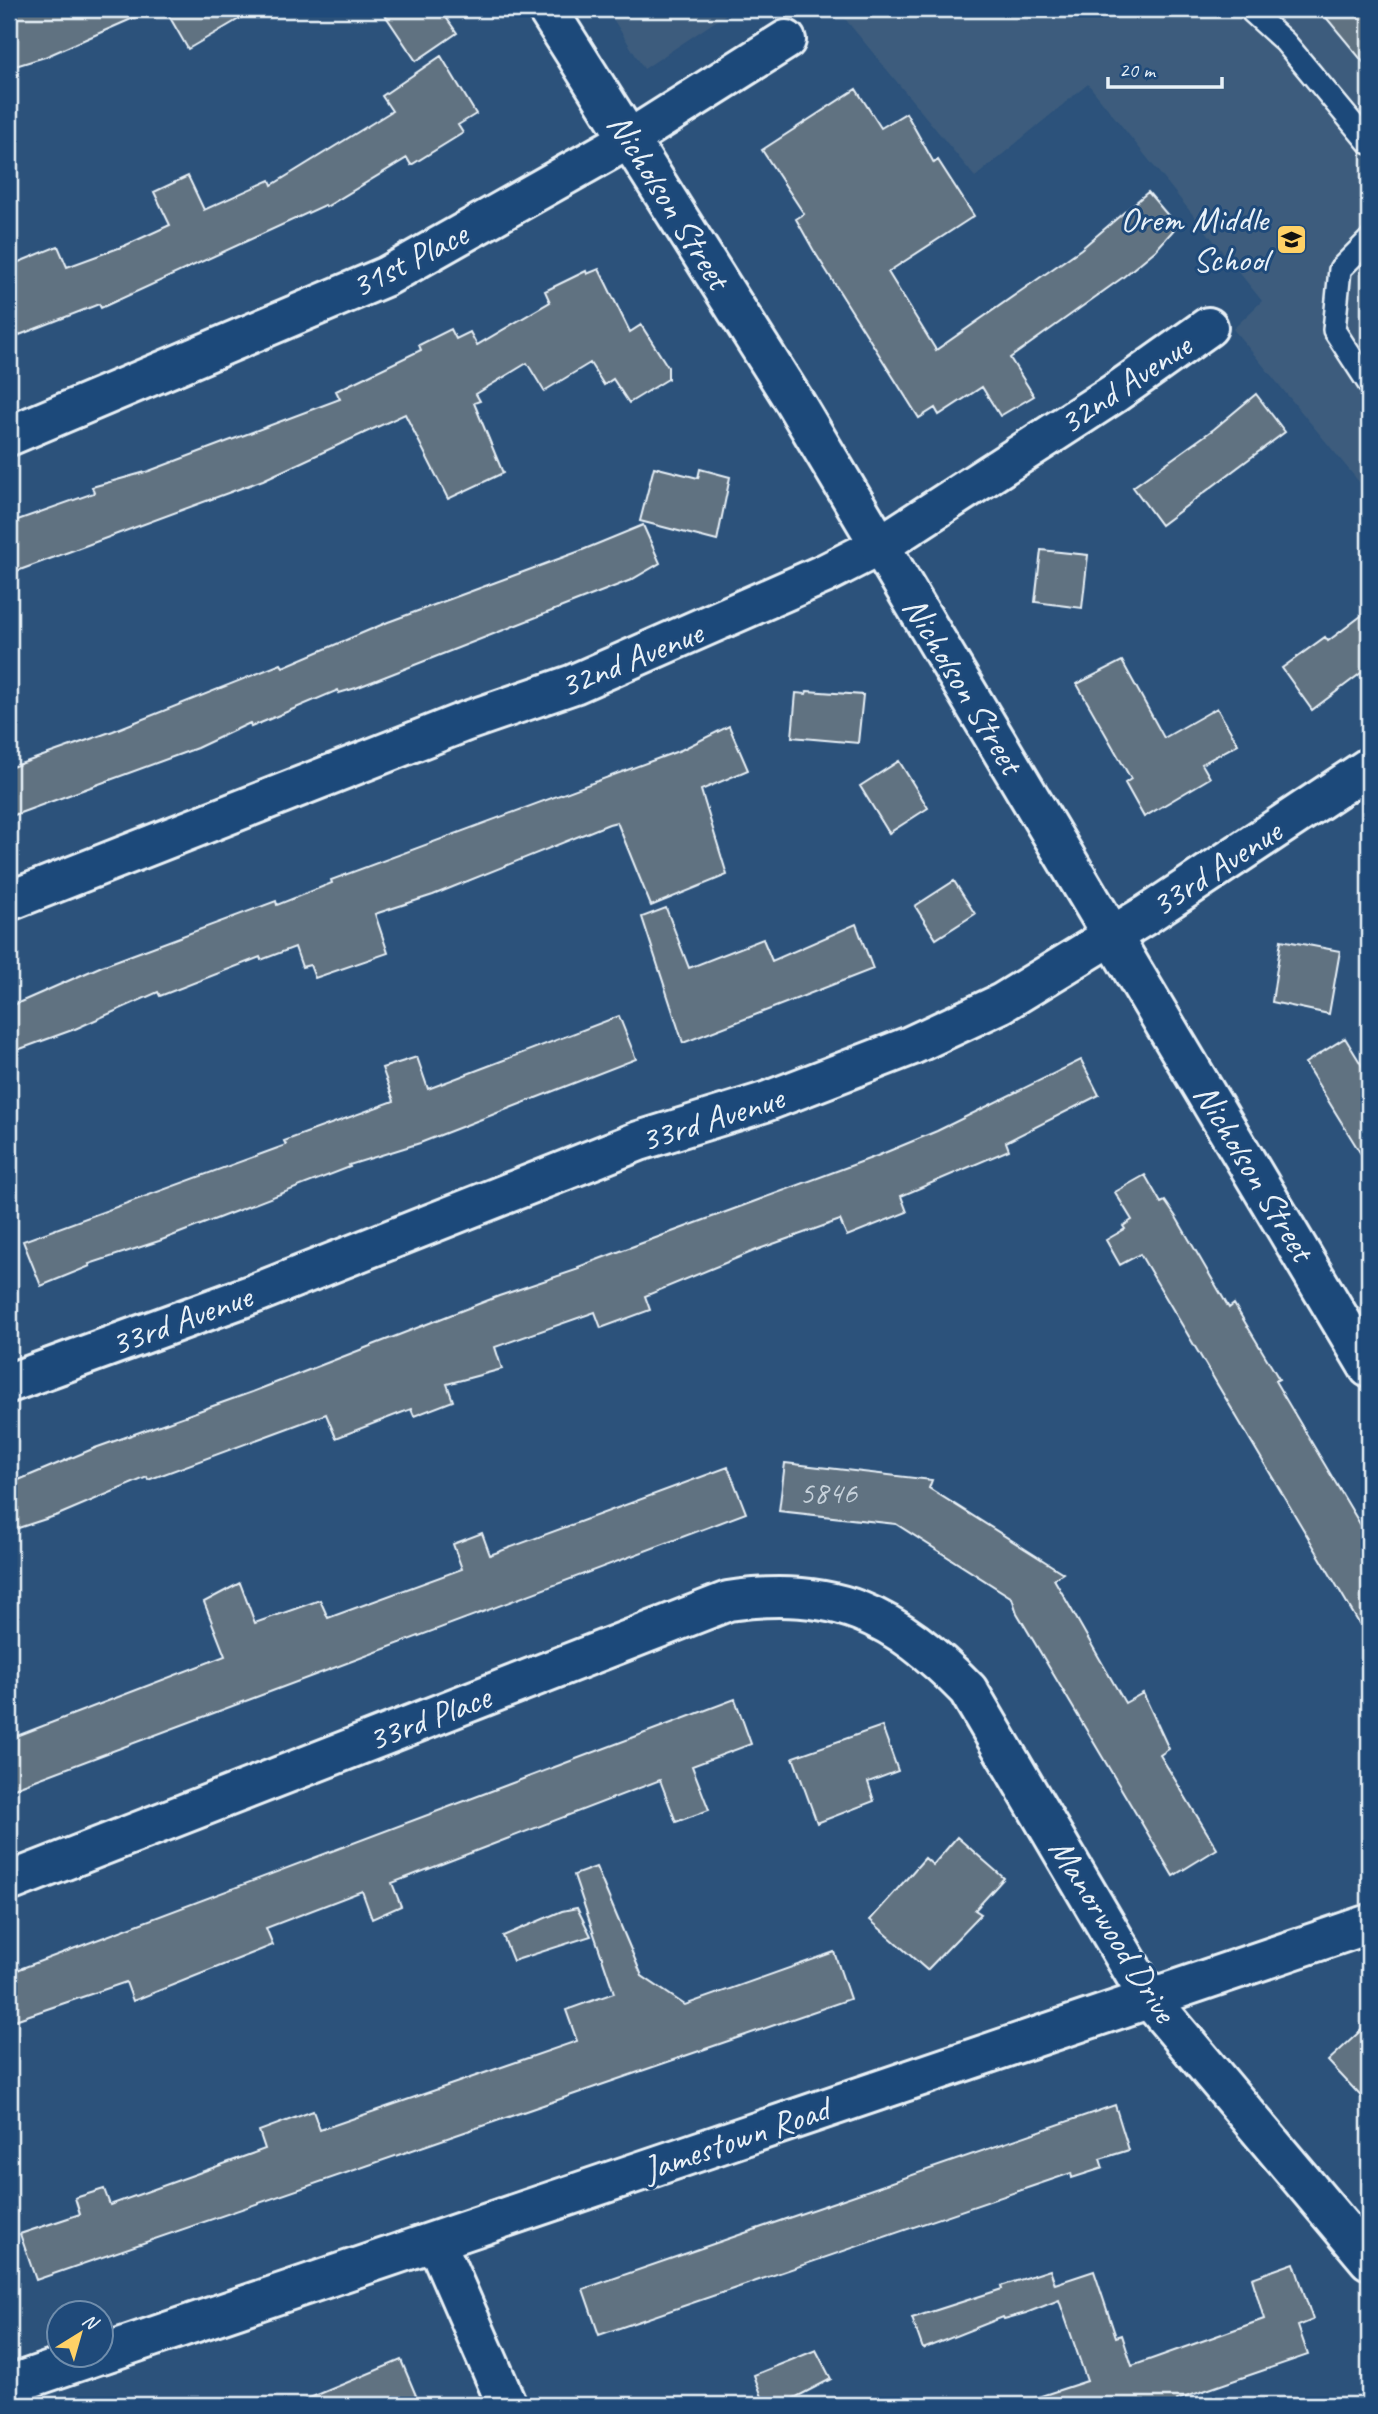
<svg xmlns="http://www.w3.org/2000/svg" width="1378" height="2414" font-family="Caveat,sans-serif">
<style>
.built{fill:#3c5c7d}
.building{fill:#617281;stroke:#e8f1f8;stroke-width:2}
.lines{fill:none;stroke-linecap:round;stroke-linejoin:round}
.lane-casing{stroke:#e8f1f8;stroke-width:26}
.street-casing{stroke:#e8f1f8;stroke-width:44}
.secondary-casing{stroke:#e8f1f8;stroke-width:44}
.lane{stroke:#1f4a7a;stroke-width:21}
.street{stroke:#1f4a7a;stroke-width:38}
.secondary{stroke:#1f4a7a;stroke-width:38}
.labels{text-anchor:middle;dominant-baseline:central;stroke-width:6;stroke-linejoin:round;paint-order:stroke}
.number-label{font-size:32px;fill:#c6d1da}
.street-label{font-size:35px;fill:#e8f1f8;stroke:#1f4a7a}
.poi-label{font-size:35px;fill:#e8f1f8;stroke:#1f4a7a;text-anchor:end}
</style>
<rect width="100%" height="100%" fill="#2c527b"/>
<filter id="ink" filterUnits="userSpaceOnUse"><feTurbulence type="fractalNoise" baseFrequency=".0143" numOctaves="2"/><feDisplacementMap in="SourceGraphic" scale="14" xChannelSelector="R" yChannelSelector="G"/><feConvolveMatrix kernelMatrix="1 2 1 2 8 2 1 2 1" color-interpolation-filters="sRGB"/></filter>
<g filter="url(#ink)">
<path class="built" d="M 607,9 L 734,9 L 644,69 Z
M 837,9 L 1369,9 L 1369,494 L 1233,329 L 1262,301 L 1088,84 L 975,177 Z"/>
<path class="building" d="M 9,9 L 154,9 L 45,57 L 9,68 Z
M 165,9 L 256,9 L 188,49 Z
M 381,9 L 440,9 L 457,33 L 416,61 Z
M 1319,9 L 1369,9 L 1369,69 Z
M 441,56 L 476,114 L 458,125 L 463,133 L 411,165 L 407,158 L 326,207 L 325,205 L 101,308 L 99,304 L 9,339 L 9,266 L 58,246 L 67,267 L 124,246 L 170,225 L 154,192 L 188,176 L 204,210 L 270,180 L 272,185 L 392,111 L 382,96 Z
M 856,89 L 881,128 L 906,113 L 934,163 L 938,160 L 974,216 L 888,272 L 936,350 L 1081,249 L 1148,192 L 1177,226 L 1156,250 L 1122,278 L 1010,358 L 1034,396 L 1000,416 L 982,387 L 939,415 L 935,408 L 919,418 L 814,251 L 796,219 L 804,214 L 762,150 Z
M 599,269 L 630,332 L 641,325 L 668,367 L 668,379 L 629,403 L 613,379 L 604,385 L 590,363 L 544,391 L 527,363 L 476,394 L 480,401 L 474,403 L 503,473 L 448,499 L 405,414 L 263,480 L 9,574 L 9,523 L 94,493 L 92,487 L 149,471 L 340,399 L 336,391 L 421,350 L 419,345 L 451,329 L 456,339 L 470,332 L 477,345 L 550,302 L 545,291 L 586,271 L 587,274 Z
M 1256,394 L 1285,432 L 1161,525 L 1133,487 L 1214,429 Z
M 654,467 L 698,478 L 700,469 L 730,477 L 717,541 L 640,521 Z
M 643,525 L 660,563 L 631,580 L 356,688 L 339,693 L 338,690 L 251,727 L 250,723 L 197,748 L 9,817 L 9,768 L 113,731 L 281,664 L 283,667 L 388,622 L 580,551 Z
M 1041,550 L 1088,555 L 1082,608 L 1035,602 Z
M 1369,610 L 1369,667 L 1312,710 L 1282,668 L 1325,637 L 1328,641 Z
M 1122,661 L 1164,738 L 1217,708 L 1238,744 L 1202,764 L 1210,778 L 1144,817 L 1125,783 L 1131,779 L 1077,684 Z
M 807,691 L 863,695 L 858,743 L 792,737 L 796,693 L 806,694 Z
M 729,726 L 748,770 L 701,790 L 727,875 L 651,906 L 617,822 L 609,824 L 433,895 L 375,914 L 388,953 L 315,978 L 310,965 L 302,967 L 295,947 L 261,960 L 260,957 L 160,996 L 158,992 L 75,1029 L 9,1053 L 9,1007 L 102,966 L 276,901 L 277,905 L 332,883 L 331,880 L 681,750 Z
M 899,761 L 928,808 L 889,833 L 860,786 Z
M 954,881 L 975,914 L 936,939 L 915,906 Z
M 666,908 L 689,968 L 763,939 L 772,961 L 856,924 L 873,969 L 683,1043 L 642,917 Z
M 1281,940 L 1340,951 L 1329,1014 L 1272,1002 Z
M 619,1016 L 636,1059 L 420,1143 L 349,1165 L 350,1167 L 159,1241 L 89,1264 L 90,1266 L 41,1286 L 23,1241 L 286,1145 L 284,1141 L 394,1101 L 382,1068 L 417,1057 L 428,1089 Z
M 1345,1038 L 1369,1077 L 1369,1167 L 1305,1063 Z
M 1081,1060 L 1099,1095 L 1006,1142 L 1009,1150 L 901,1196 L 907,1212 L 847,1236 L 840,1220 L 759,1249 L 645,1296 L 650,1310 L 601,1328 L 595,1312 L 495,1347 L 502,1369 L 447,1384 L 453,1401 L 414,1416 L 411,1409 L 336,1438 L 326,1414 L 148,1480 L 147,1477 L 58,1515 L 9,1531 L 9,1484 L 95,1448 L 252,1392 L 499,1296 L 579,1269 L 578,1267 L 607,1256 L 877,1156 L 937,1131 Z
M 1145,1175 L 1161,1203 L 1165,1201 L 1176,1217 L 1229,1308 L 1234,1304 L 1279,1379 L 1275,1381 L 1369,1539 L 1369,1640 L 1140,1254 L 1120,1265 L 1106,1240 L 1125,1229 L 1123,1226 L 1132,1220 L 1115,1192 Z
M 785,1463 L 932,1480 L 929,1488 L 1063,1573 L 1054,1579 L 1125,1703 L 1143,1693 L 1169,1749 L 1160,1755 L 1217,1849 L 1173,1876 L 1017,1613 L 1012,1598 L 896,1524 L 779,1511 Z
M 728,1467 L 746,1513 L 9,1790 L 9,1739 L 225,1656 L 204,1602 L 240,1583 L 255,1623 L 320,1600 L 328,1618 L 462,1569 L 453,1544 L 482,1533 L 490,1555 Z
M 735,1699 L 751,1744 L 692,1766 L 709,1810 L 676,1822 L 660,1780 L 392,1883 L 401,1906 L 372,1919 L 362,1891 L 266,1928 L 273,1945 L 133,2001 L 126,1982 L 9,2022 L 9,1973 Z
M 882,1726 L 898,1771 L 868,1782 L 874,1801 L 817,1823 L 793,1757 Z
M 957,1837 L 1004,1878 L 975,1910 L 981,1914 L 927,1970 L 870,1920 L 925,1858 L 933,1865 Z
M 596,1867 L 642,1976 L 685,2005 L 834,1952 L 850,1999 L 36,2280 L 20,2234 L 80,2214 L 75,2198 L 104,2189 L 110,2205 L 265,2149 L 259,2131 L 313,2111 L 320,2130 L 577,2041 L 566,2010 L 614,1993 L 574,1875 Z
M 577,1908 L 591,1936 L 513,1961 L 503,1936 L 562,1911 Z
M 1369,2023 L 1369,2105 L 1328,2061 Z
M 1115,2105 L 1129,2150 L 1100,2159 L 1103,2168 L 1072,2178 L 1071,2173 L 599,2335 L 583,2289 Z
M 1294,2263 L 1313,2320 L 1298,2326 L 1308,2355 L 1177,2400 L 1179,2405 L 1033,2405 L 1032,2399 L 1087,2381 L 1059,2300 L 1026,2313 L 1004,2319 L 1003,2317 L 923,2349 L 912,2318 L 1002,2289 L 1001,2286 L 1050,2270 L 1055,2284 L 1094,2271 L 1116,2337 L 1122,2335 L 1132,2366 L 1264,2319 L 1252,2278 Z
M 816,2350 L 831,2379 L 781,2405 L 765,2405 L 754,2375 Z
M 401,2360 L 420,2405 L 293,2405 Z"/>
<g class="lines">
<defs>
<path id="lane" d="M 1252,12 L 1285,42 L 1369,143
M 1369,240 L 1340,269 L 1334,330 L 1369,384"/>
<g id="street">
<path d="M 9,436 L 387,276 L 631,138 L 786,40"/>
<path d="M 9,901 L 464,722 L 574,684 L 824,574 L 879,546 L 1115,393 L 1208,327"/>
<path id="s1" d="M 9,1383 L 256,1293 L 639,1141 L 765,1102 L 910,1046 L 1002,1003 L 1146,915 L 1369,767"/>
<path d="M 9,1882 L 728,1601 C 834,1585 895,1615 968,1690 L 1148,1997 L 1369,2260"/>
<path d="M 436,2242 L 507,2405"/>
<path d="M 102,2354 L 1369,1924"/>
<path d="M 9,2385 L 100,2354"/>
</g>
<path id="secondary" d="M 547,9 L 794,401 L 1369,1368"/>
</defs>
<use href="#lane" class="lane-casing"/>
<use href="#street" class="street-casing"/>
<use href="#secondary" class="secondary-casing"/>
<use href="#lane" class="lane"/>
<use href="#street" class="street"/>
<use href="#secondary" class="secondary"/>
</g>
</g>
<defs>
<symbol id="school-square" viewBox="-11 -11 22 22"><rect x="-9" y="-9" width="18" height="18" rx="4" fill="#ffd166" stroke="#1f4a7a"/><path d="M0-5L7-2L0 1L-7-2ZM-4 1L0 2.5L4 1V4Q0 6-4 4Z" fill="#111"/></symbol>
</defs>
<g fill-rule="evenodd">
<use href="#school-square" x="1274" y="222" width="35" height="35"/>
</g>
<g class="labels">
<g class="number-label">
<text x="828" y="1492">5846</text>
</g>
<g class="street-label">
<text transform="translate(669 201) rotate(58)">Nicholson Street</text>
<text transform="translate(409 260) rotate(-27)">31st Place</text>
<text transform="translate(1125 384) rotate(-34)">32nd Avenue</text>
<text transform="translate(631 659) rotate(-22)">32nd Avenue</text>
<text transform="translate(963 685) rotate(59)">Nicholson Street</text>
<text transform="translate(1216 868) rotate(-33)">33rd Avenue</text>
<text stroke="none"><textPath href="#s1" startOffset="751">33rd Avenue</textPath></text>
<text transform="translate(1254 1172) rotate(59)">Nicholson Street</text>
<text transform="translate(181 1320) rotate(-20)">33rd Avenue</text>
<text transform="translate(429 1718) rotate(-21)">33rd Place</text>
<text transform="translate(1113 1930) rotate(58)">Manorwood Drive</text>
<text transform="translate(736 2139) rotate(-19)">Jamestown Road</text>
</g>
<g class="poi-label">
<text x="1268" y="219">Orem Middle<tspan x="1268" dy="40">School</tspan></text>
</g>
</g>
<rect width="1378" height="2414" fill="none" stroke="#1f4a7a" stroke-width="35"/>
<rect x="18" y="18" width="1343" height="2379" fill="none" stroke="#e8f1f8" stroke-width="2.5" filter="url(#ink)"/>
<g transform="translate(80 2334) rotate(37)"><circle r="33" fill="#1f4a7a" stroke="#6f8dac" stroke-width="2"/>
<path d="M0-5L12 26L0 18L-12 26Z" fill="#ffd166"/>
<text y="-10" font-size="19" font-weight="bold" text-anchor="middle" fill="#e8f1f8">N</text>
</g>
<path d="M1108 77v10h114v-10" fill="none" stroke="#e8f1f8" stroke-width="3.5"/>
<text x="1119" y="77" font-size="21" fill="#e8f1f8" stroke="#1f4a7a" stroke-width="5" paint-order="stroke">20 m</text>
</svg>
